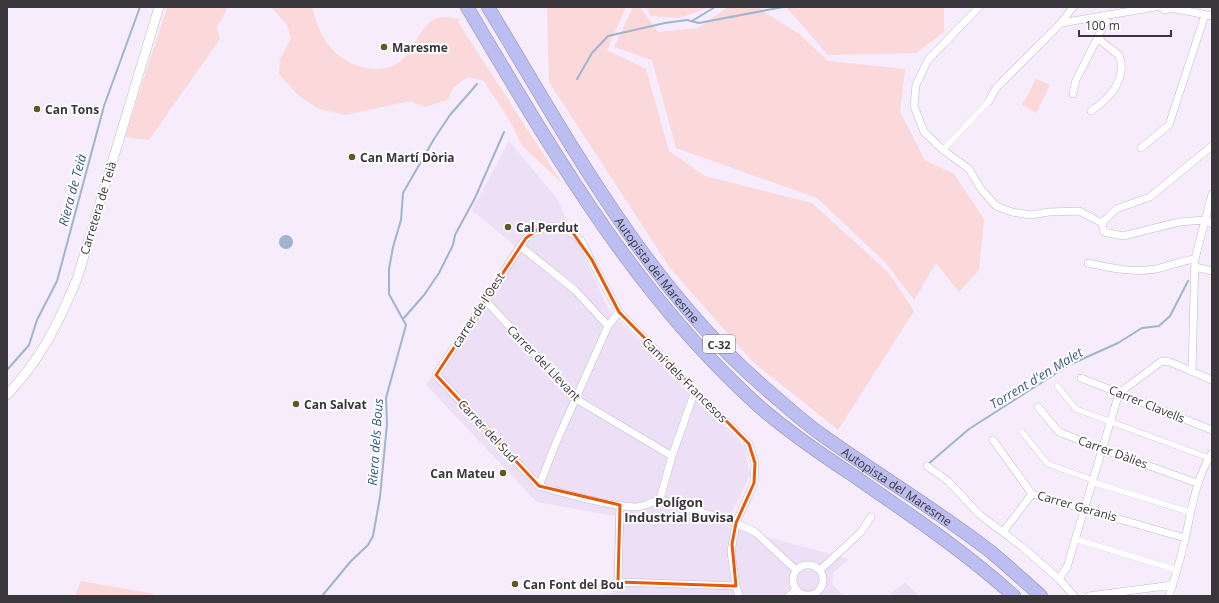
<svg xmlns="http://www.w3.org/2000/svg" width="1219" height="603" font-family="'Open Sans',sans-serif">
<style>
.built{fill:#eddff5}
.green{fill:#fbd8da}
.water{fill:#9fb4cd}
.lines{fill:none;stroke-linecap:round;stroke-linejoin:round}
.stream{stroke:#9fb4cd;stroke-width:2}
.pedestrian-casing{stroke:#c4bbca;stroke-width:6}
.minor-casing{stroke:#c4bbca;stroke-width:8}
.tertiary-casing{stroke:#c4bbca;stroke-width:10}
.motorway-casing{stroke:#8e8eb1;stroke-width:14}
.pedestrian{stroke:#fff;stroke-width:5.5}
.minor{stroke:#fff;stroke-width:7}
.tertiary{stroke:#fff;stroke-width:9}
.motorway{stroke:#bcbdf0;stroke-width:13}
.marked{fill:none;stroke:#e8590c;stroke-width:3;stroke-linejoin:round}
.poi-dot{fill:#5e5824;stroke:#fefefe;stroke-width:1.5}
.labels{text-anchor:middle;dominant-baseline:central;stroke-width:4;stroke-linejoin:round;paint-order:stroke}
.shield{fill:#fefefe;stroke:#747276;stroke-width:1}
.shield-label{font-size:11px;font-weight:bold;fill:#39363c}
.poi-label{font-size:12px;font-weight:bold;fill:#39363c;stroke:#fefefe;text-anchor:start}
.street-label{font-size:12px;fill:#39363c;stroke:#fefefe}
.water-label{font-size:13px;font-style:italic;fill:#395a80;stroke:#fefefe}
.neighbourhood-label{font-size:13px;font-weight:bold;fill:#39363c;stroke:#fefefe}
</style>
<rect width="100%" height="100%" fill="#f6ecfc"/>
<path class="built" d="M 509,141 L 556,197 L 610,312 L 745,447 L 750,475 L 725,526 L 849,559 L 833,573 L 832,584 L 844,596 L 590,596 L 613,593 L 615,516 L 537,502 L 426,385 L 515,246 L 472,210 Z
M 905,582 L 919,596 L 888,596 Z"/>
<path class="green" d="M 167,7 L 228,7 L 217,27 L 220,39 L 149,140 L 125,137 Z
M 271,7 L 312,7 C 315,21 322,37 331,48 C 347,67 380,77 401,61 C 414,50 418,30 433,20 C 441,15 451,18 460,19 L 458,22 L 562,183 L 522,146 L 511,123 L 484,81 L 468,77 L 454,87 L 447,100 L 425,107 L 410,101 L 346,115 L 332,112 L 317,108 L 298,95 L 279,74 L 280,59 L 291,38 L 287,25 Z
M 547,7 L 626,7 L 607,50 L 646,69 L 669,151 L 705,176 L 812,203 L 888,272 L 914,311 L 838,430 L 752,361 L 670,268 L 549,82 Z
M 633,7 L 640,7 L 658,32 L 698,28 L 728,7 L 757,7 L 799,34 L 828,61 L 905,69 L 900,112 L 925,160 L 954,174 L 984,219 L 979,270 L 959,292 L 936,263 L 914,300 L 886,263 L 817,198 L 676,148 L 652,60 L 614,47 Z
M 646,7 L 710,7 L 679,18 L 651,16 Z
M 786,7 L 944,7 L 944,32 L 916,53 L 828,55 Z
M 1036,79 L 1050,85 L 1036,113 L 1022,105 Z
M 81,581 L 149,593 L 158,596 L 75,596 Z"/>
<path class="water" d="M279 242a7 7 0 1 1 14 0a7 7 0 1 1-14 0Z"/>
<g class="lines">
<path class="stream" d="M 692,21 L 715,7
M 577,79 L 592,53 L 608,36 L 665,23 L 687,20 L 699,23 L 783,7
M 404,318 L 424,295 L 439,273 L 453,245 L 455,235 L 475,198 L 504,132
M 7,370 L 29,345 L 37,320 L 57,281 L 104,106 L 140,7
M 927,465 L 969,429 L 1069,365 L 1118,343 L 1142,328 L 1159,326 L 1170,316 L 1188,281
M 322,596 L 351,561 L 368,545 L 373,536 L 380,497 L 387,424 L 386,398 L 406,325 L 389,294 L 389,269 L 393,247 L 401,220 L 403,193 L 434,139 L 450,115 L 477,84"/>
<defs>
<path id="pedestrian" d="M 943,150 L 989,101
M 1057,386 L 1076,409 L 1209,458
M 1022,432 L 1048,464 L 1090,479 L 1092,482 L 1189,512
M 1075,539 L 1177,570"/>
<path id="minor" d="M 979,7 L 928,60 L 916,85 L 914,106 L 924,132 L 943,150 L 969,169 L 981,189 L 996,206 L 1012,212 L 1031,215 L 1049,212 L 1079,211 L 1102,223
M 1160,7 L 1165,10 L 1171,8 L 1212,16
M 1061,23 L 1155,7
M 1073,94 L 1076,80 L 1109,15
M 989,101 L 996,88 L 1061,23 L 1073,7
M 1091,111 C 1109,99 1128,79 1119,55 L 1102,42 L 1098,36
M 1212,146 L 1150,197 L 1116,209 L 1102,223 L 1104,232 L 1123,236 L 1179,222 L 1205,220 L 1212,224
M 1141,148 L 1169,125 L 1205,15
M 520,246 L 575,290 L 608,326
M 1088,263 C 1110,268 1134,273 1156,269 C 1169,266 1181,261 1195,259
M 1195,267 L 1212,271
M 485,300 L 576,399 L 672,456
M 1192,372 L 1195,259 L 1212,194
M 1081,378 L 1212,430
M 1119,393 L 1162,361 L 1170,362 L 1212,380
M 1038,407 L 1059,432 L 1102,449 L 1197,483
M 993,440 L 1032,494 L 1185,538
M 927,466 L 948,481 L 980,515 L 1021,546 L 1059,579 L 1074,596
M 539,486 L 436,375 L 526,238 C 545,222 564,223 581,241 L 619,312 L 695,391 L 749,444 L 755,463 L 754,483 L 736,523 L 731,552 L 736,586 L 739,596
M 539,486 L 555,445 L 608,326 L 619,312
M 539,486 C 559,492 625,511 642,506 C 648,505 654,501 660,499
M 660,499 L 736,523 L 755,532 L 796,570
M 660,499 L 672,456 L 695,391
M 620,505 L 618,582 L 736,586
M 1003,532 L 1032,494
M793 580a15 15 0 1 1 30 0a15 15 0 1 1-30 0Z
M 820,570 L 861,532 L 871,517
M 1059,579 L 1067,567 L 1119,393
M 789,596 L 796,590
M 1089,596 L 1173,585
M 1169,596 C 1175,577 1181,558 1185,539 C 1192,509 1195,480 1212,453"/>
<path id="tertiary" d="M 7,395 C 41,359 58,324 77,279 L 159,7"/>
<g id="motorway">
<path d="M 467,7 C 552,150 635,296 761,408 C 790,433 822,455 854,476 C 909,514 964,551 1014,596"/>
<path id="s1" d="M 488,7 C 569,141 645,284 765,388 C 784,404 802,421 822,435 C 878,475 937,510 991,552 C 1008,566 1024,581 1041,596"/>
</g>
</defs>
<use href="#pedestrian" class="pedestrian-casing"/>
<use href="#minor" class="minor-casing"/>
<use href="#tertiary" class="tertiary-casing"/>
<use href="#motorway" class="motorway-casing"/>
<use href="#pedestrian" class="pedestrian"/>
<use href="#minor" class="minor"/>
<use href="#tertiary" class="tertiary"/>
<use href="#motorway" class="motorway"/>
</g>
<path class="marked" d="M 552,227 L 573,233 L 592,260 L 619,312 L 749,444 L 755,463 L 754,483 L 736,523 L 732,544 L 736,586 L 618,582 L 620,505 L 539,486 L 436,375 L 526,238 L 540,228 Z"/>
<g class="poi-dot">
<circle cx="384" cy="47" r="4"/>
<circle cx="37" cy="109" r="4"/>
<circle cx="352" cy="157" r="4"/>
<circle cx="508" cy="227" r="4"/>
<circle cx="296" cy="404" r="4"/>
<circle cx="503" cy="473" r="4"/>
<circle cx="515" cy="584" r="4"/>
</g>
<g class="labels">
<rect class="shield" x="703" y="335" width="32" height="18" rx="3"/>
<g class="shield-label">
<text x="719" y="344">C-32</text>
</g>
<g class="poi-label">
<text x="392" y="47">Maresme</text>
<text x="45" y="109">Can Tons</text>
<text x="360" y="157">Can Martí Dòria</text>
<text x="516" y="227">Cal Perdut</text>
<text x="304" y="404">Can Salvat</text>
<text x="495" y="473" text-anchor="end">Can Mateu</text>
<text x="523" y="584">Can Font del Bou</text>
</g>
<g class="street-label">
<text transform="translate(98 208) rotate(-73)">Carretera de Teià</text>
<text stroke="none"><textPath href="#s1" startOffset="313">Autopista del Maresme</textPath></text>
<text transform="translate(478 310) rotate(-57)">carrer de l'Oest</text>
<text transform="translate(544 363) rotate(46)">Carrer del Llevant</text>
<text transform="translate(685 380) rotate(45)">Camí dels Francesos</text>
<text transform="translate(1147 404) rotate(22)">Carrer Clavells</text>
<text transform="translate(488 431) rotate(47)">Carrer del Sud</text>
<text transform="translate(1113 452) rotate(20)">Carrer Dàlies</text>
<text stroke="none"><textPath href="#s1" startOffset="638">Autopista del Maresme</textPath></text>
<text transform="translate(1077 506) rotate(16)">Carrer Geranis</text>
</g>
<g class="water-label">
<text transform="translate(72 190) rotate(-75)">Riera de Teià</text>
<text transform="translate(1036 378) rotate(-31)">Torrent d'en Malet</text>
<text transform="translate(375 442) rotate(-86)">Riera dels Bous</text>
</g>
<g class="neighbourhood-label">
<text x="679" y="502">Polígon<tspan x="679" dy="15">Industrial Buvisa</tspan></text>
</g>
</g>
<rect width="1219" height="603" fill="none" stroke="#39363c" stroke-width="16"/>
<path d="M1079 30v6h92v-6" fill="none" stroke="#39363c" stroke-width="2"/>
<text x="1085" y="30" font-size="12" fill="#39363c" stroke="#fefefe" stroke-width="3" paint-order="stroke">100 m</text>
</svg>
